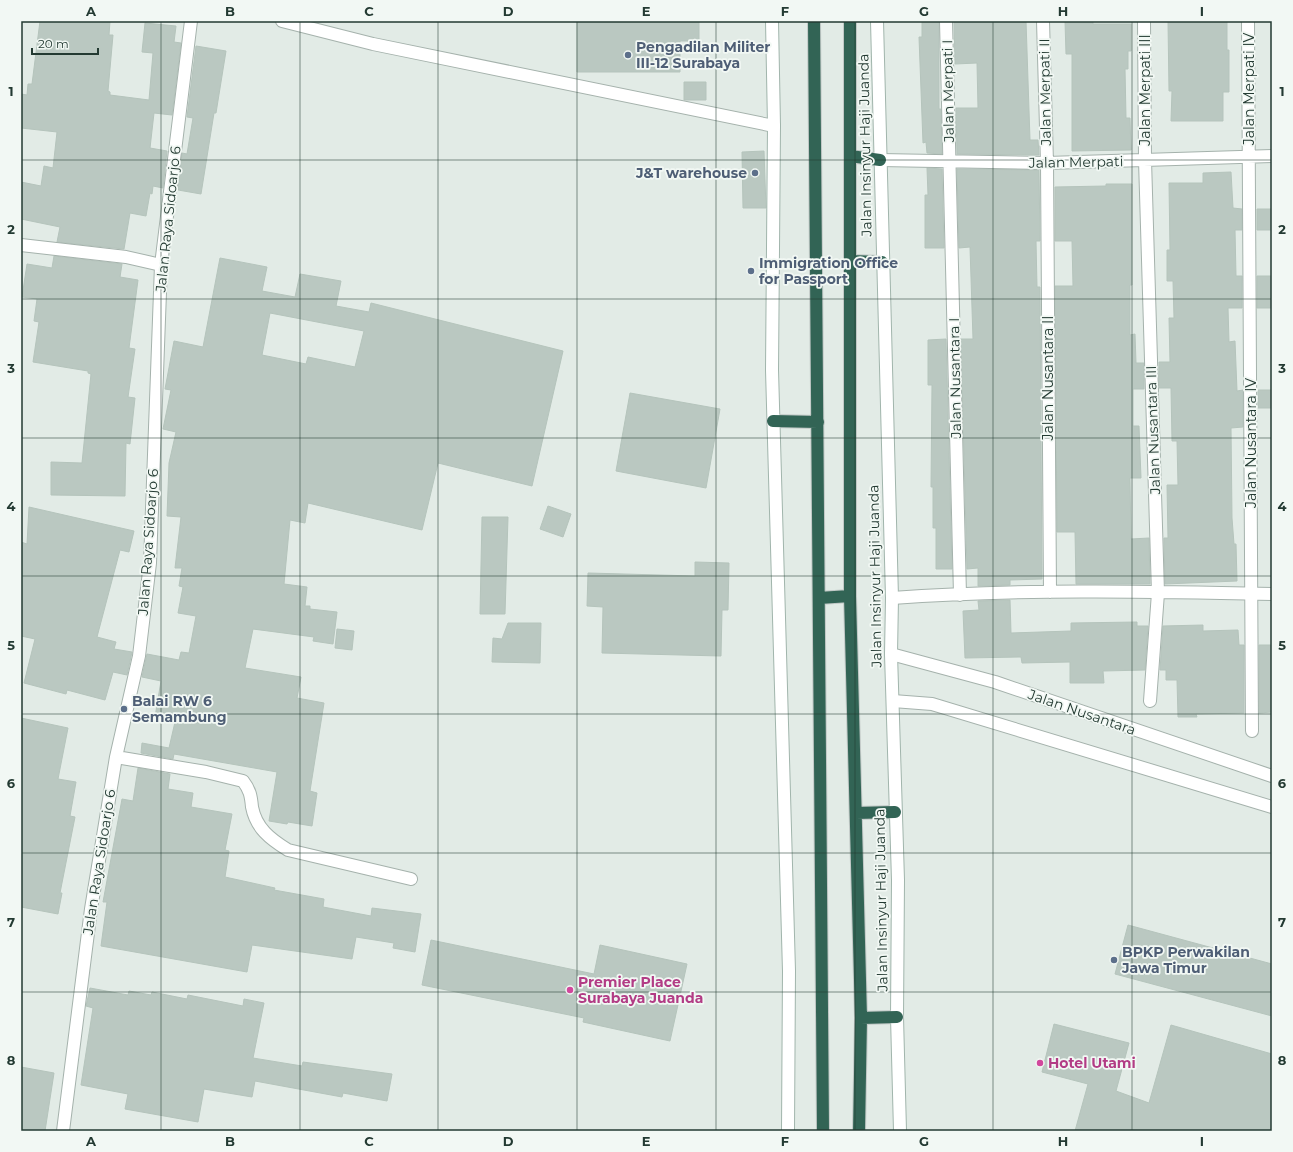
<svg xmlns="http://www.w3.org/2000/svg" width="1293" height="1152" font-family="Montserrat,sans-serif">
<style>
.building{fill:#bac8c1;stroke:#b5c4bc;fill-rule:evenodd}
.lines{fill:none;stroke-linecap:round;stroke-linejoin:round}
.street-casing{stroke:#a5b2ac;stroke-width:14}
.secondary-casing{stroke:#a1b5ac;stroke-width:14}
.highway-casing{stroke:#c1c8c6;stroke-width:14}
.street{stroke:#fff;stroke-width:12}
.secondary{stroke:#fff;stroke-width:12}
.highway{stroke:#326455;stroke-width:12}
.grid{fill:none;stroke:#233a32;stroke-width:1;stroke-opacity:0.55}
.service-dot{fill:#5c6f8a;stroke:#f2f8f4;stroke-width:1.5}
.hotel-dot{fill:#d1479c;stroke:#f2f8f4;stroke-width:1.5}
.labels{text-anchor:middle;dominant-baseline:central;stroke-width:3.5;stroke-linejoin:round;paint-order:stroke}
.service-label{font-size:14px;font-weight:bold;fill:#4e5e75;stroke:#f2f8f4;text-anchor:start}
.street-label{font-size:14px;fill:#233a32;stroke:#f2f8f4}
.hotel-label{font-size:14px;font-weight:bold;fill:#b23c85;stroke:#f2f8f4;text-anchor:start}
.neatline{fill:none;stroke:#233a32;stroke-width:1.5}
.grid-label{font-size:13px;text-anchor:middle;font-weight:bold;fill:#233a32}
</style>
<rect width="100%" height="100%" fill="#e2ebe6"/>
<path class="building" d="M 40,21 L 110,21 L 109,35 L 113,35 L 108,91 L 110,92 L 110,95 L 149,100 L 153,53 L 142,52 L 145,23 L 176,26 L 174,42 L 181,43 L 172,115 L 154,113 L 150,148 L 167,151 L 163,188 L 153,186 L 152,194 L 150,193 L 146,216 L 130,213 L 124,249 L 57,242 L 60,227 L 21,219 L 21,182 L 41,186 L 44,166 L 53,168 L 57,132 L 21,128 L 21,94 L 27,95 L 28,84 L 32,84 Z
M 577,21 L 699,21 L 699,41 L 680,41 L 680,72 L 577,72 Z
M 922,21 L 939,21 L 939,109 L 941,109 L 942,154 L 927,153 L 926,142 L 923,143 L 919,37 L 922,37 Z
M 954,21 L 1026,21 L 1030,140 L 1038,140 L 1039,155 L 957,154 L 956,108 L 978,108 L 977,63 L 955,64 Z
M 1065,21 L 1093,21 L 1093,24 L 1131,24 L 1131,51 L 1128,51 L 1128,69 L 1125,69 L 1126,118 L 1130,118 L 1131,150 L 1072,151 L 1072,54 L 1066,54 Z
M 1168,21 L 1227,21 L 1227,50 L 1229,50 L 1229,92 L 1223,92 L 1223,121 L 1171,121 L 1172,91 L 1169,91 Z
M 196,46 L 226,51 L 216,113 L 214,113 L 201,194 L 178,190 L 182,153 L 187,154 L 193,118 L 187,117 Z
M 684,82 L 706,82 L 706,100 L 684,100 Z
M 764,151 L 766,208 L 743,208 L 742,152 Z
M 927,168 L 942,169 L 944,248 L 925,248 L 925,195 L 928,195 Z
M 957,169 L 1039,170 L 1040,241 L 1036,241 L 1037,287 L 1040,287 L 1042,579 L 1010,580 L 1010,585 L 978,586 L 978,568 L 967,569 L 961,339 L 973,339 L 970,247 L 959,248 Z
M 1231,172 L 1233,208 L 1242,209 L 1242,230 L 1235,230 L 1236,276 L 1242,276 L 1242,308 L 1228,308 L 1229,342 L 1235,341 L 1237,391 L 1243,390 L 1243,427 L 1231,428 L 1232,518 L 1234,544 L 1236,544 L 1237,581 L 1165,584 L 1164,538 L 1168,538 L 1167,485 L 1178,485 L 1177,441 L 1172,441 L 1171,388 L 1159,388 L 1159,362 L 1170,362 L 1169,318 L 1174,318 L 1173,281 L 1167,281 L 1167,250 L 1170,250 L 1169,183 L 1203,183 L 1203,173 Z
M 1106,184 L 1132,184 L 1132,285 L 1130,285 L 1130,335 L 1135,334 L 1136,363 L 1144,363 L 1144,389 L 1133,389 L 1133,426 L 1139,426 L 1141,478 L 1130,478 L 1131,539 L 1149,538 L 1150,584 L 1076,584 L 1075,532 L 1057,532 L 1055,286 L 1073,286 L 1072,241 L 1055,241 L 1055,187 L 1106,186 Z
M 1257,209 L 1272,209 L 1272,230 L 1257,230 Z
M 54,256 L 122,264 L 120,277 L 138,280 L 129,348 L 135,349 L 128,397 L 135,398 L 130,444 L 126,443 L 125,496 L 51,495 L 51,462 L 82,463 L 91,374 L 88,373 L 88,371 L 33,362 L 39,322 L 34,321 L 37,299 L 22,297 L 27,264 L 52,268 Z
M 220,258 L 267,267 L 262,291 L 295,297 L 300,274 L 341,281 L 336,306 L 369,312 L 371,303 L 563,351 L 532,486 L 438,463 L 422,530 L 308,503 L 305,523 L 290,520 L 284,584 L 307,587 L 305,606 L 310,606 L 310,609 L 337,612 L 333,644 L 313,641 L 314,637 L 253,629 L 245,668 L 301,677 L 297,698 L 324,703 L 310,791 L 317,793 L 312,826 L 288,822 L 287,824 L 269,821 L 277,772 L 174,754 L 173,759 L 141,753 L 142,743 L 169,748 L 175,722 L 155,717 L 161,681 L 142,677 L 147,654 L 179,660 L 181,652 L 189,653 L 196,616 L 178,613 L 183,587 L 179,586 L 182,568 L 175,568 L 181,517 L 167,516 L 169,463 L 176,432 L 163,429 L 171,390 L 165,389 L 174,341 L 203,347 ZM 270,313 L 364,331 L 355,367 L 308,357 L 306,364 L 262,355 Z
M 1257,276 L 1272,276 L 1272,308 L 1257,308 Z
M 946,339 L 952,569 L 936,569 L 936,528 L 933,528 L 933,487 L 931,487 L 932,385 L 928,385 L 928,340 Z
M 1258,390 L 1272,390 L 1272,408 L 1258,408 Z
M 630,393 L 720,409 L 706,488 L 616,471 Z
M 548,506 L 571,514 L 563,537 L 540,529 Z
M 29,507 L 134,531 L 129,552 L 120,550 L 97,637 L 116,642 L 114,649 L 132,652 L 127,675 L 113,672 L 105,700 L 67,690 L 66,694 L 24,683 L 35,639 L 21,636 L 21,542 L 27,544 Z
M 482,517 L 508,517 L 505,614 L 480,614 Z
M 695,562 L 729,563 L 728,610 L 722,610 L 721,656 L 602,653 L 603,607 L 587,606 L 588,573 L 695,576 Z
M 1010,600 L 1011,633 L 1071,631 L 1071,623 L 1137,622 L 1137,626 L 1148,626 L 1145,670 L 1103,671 L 1104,683 L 1070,683 L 1070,662 L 1022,663 L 1021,657 L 965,658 L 963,611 L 979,610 L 978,601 Z
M 508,623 L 541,623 L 540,663 L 492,662 L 493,638 L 502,639 Z
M 1203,625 L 1203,631 L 1238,630 L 1239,645 L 1244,645 L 1244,713 L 1196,714 L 1197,717 L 1178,717 L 1177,680 L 1166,680 L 1166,670 L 1160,670 L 1163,626 Z
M 337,629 L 354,631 L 352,650 L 335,648 Z
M 1259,645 L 1272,645 L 1272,712 L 1259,713 Z
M 21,718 L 68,728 L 58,779 L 76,782 L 70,816 L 75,817 L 60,893 L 62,893 L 58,914 L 21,907 Z
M 138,768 L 170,774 L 168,789 L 193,793 L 191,807 L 232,814 L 225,850 L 229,851 L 225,877 L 275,888 L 274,890 L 324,899 L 323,907 L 371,916 L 372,908 L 421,914 L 415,952 L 393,948 L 394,943 L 356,937 L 352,959 L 252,945 L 247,972 L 101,946 L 107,902 L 103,902 L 122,799 L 133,801 Z
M 1128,925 L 1272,964 L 1272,1016 L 1115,974 Z
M 431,940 L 594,974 L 600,945 L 687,964 L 670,1041 L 583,1022 L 584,1018 L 422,985 Z
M 90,988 L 128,995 L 129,991 L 151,995 L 152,992 L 187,999 L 188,995 L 243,1006 L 244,999 L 264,1003 L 253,1058 L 302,1066 L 303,1062 L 392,1074 L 387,1101 L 343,1093 L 342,1097 L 255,1081 L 252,1097 L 204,1089 L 198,1122 L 125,1109 L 128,1094 L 81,1085 L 93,1008 L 86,1006 Z
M 1054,1024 L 1129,1043 L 1116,1091 L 1149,1103 L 1171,1025 L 1272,1054 L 1272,1131 L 1075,1131 L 1088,1084 L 1042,1072 Z
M 21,1067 L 54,1073 L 45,1131 L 21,1131 Z"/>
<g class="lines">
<defs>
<path id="street" d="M 282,21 L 373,44 L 774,126
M 946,21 L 960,595
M 1043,21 L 1047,163 L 1050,592
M 1144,21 L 1145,160 L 1158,593 L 1150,701
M 1248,21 L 1252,731
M 880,160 L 1047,163 L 1272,156
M 21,245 L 126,257 L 161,265
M 892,598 C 1018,589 1146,591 1272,594
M 891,654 L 995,682 L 1272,776
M 893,701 L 932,704 L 1272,807
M 116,757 L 206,772 L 243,781 C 250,790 251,796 252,807 C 256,828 270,839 288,850 L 411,879
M 63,1131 L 91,909 L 116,757 L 139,656 L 150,563 L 161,265 L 191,21"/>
<path id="secondary" d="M 772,21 L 774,126 L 772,370 L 789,971 L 788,1131
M 877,21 L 892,598 L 891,654 L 898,880 L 897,1017 L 900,1131"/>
<path id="highway" d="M 814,21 L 823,1131
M 850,21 L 850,596 L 861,1018 L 859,1131
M 850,156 L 880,160
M 850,261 L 882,262
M 773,421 L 818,422
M 819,598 L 850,596
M 856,813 L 895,812
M 861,1018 L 897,1017"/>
</defs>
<use href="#street" class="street-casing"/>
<use href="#secondary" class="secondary-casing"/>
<use href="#highway" class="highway-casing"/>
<use href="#street" class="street"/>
<use href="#secondary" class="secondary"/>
<use href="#highway" class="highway"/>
</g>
<path class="grid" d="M 161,21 L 161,1131M 300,21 L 300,1131M 438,21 L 438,1131M 577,21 L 577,1131M 716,21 L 716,1131M 855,21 L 855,1131M 993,21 L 993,1131M 1132,21 L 1132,1131M 21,160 L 1272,160M 21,299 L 1272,299M 21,438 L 1272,438M 21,576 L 1272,576M 21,714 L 1272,714M 21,853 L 1272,853M 21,992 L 1272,992"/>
<g class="service-dot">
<circle cx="628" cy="55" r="4"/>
<circle cx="755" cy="173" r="4"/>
<circle cx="751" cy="271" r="4"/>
<circle cx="124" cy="709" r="4"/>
<circle cx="1114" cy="960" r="4"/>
</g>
<g class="hotel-dot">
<circle cx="570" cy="990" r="4"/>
<circle cx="1040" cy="1063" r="4"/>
</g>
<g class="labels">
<g class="service-label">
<text x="636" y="47">Pengadilan Militer<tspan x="636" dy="16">III-12 Surabaya</tspan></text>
<text x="747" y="173" text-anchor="end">J&amp;T warehouse</text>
<text x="759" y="263">Immigration Office<tspan x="759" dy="16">for Passport</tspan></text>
<text x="132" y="701">Balai RW 6<tspan x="132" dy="16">Semambung</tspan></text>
<text x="1122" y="952">BPKP Perwakilan<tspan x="1122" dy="16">Jawa Timur</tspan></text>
</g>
<g class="street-label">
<text transform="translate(1249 89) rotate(-90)">Jalan Merpati IV</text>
<text transform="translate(1145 90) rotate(-90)">Jalan Merpati III</text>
<text transform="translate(948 91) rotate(-91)">Jalan Merpati I</text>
<text transform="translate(1045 92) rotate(-91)">Jalan Merpati II</text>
<text transform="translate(865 145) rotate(-91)">Jalan Insinyur Haji Juanda</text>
<text transform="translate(1076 162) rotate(-1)">Jalan Merpati</text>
<text transform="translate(168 219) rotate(-84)">Jalan Raya Sidoarjo 6</text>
<text transform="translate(955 378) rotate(-91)">Jalan Nusantara I</text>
<text transform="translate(1048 378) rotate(-90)">Jalan Nusantara II</text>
<text transform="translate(1153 430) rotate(-92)">Jalan Nusantara III</text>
<text transform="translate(1251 443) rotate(-90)">Jalan Nusantara IV</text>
<text transform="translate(148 542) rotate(-86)">Jalan Raya Sidoarjo 6</text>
<text transform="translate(875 576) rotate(-91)">Jalan Insinyur Haji Juanda</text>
<text transform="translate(1082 712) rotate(19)">Jalan Nusantara</text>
<text transform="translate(99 862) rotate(-81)">Jalan Raya Sidoarjo 6</text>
<text transform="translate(881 900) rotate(-91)">Jalan Insinyur Haji Juanda</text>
</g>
<g class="hotel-label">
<text x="578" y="982">Premier Place<tspan x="578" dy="16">Surabaya Juanda</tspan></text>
<text x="1048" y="1063">Hotel Utami</text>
</g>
</g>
<rect width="1293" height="1152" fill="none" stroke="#f2f8f4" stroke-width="44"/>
<path d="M32 48v6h66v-6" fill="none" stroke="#233a32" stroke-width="2"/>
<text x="38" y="48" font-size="12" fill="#233a32" stroke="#f2f8f4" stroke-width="3" paint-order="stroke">20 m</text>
<rect x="22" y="22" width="1249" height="1108" class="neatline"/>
<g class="grid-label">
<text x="91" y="16">A</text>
<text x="230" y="16">B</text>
<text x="369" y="16">C</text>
<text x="508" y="16">D</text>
<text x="646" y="16">E</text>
<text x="785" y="16">F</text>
<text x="924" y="16">G</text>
<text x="1063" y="16">H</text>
<text x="1202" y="16">I</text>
<text x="11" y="96">1</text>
<text x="1282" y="96">1</text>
<text x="11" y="234">2</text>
<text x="1282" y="234">2</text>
<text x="11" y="373">3</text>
<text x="1282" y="373">3</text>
<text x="11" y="511">4</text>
<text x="1282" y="511">4</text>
<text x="11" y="650">5</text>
<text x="1282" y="650">5</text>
<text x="11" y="788">6</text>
<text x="1282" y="788">6</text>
<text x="11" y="927">7</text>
<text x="1282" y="927">7</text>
<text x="11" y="1065">8</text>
<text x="1282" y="1065">8</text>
<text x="91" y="1146">A</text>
<text x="230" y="1146">B</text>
<text x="369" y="1146">C</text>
<text x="508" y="1146">D</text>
<text x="646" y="1146">E</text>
<text x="785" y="1146">F</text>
<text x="924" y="1146">G</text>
<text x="1063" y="1146">H</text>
<text x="1202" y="1146">I</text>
</g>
</svg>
